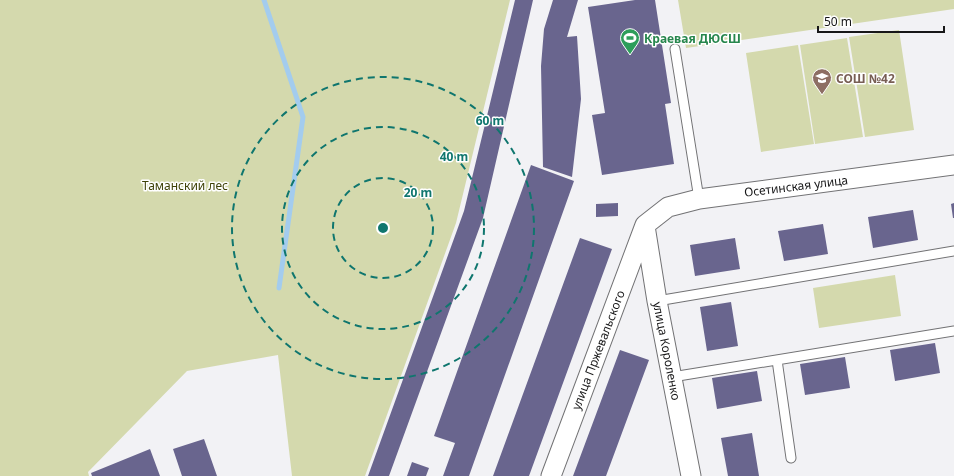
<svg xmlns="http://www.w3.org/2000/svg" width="954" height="476" font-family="'Noto Sans',sans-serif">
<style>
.green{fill:#d4d9ad}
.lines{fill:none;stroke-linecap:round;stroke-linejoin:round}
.stream{stroke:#a3ccee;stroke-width:5}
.building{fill:#69658e}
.lane-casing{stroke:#727274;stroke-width:11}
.street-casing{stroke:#727274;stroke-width:21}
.lane{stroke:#fff;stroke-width:9}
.street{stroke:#fff;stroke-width:19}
.ring{fill:none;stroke:#0f766e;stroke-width:2;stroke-dasharray:7 5}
.labels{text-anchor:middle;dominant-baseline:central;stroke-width:3;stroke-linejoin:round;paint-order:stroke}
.leisure-label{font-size:12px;font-weight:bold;fill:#27864d;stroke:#fff;text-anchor:start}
.education-label{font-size:12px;font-weight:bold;fill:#785e54;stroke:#fff;text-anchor:start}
.park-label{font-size:12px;fill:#3e4107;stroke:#fff}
.street-label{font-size:12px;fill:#171718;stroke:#fff}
.centre{fill:#0f766e;stroke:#fff;stroke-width:2}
.ring-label{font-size:12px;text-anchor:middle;font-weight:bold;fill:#0f766e;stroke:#fff;stroke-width:3;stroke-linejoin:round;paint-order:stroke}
</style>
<rect width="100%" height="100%" fill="#f2f2f5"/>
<path class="green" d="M 0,0 L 510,0 L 456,223 L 365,476 L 292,476 L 278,355 L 187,371 L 88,472 L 89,476 L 0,476 Z
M 678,0 L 954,0 L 954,9 L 686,48 Z
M 899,30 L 914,130 L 865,137 L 849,37 Z
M 847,38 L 863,137 L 815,144 L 800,45 Z
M 798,45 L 814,144 L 761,152 L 746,53 Z
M 895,275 L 901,316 L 819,328 L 813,288 Z"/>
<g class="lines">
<path class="stream" d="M 264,0 L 303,117 L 279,288"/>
</g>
<path class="building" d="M 515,0 L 533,0 L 483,218 L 389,476 L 368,476 L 464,211 Z
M 553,0 L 578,0 L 567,37 L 577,36 L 581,99 L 572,177 L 543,167 L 541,66 L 544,29 Z
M 635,0 L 655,0 L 671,103 L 665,104 L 674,164 L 602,175 L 592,115 L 605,113 L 588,7 Z
M 531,165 L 574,181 L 469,476 L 443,476 L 455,443 L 434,436 Z
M 618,203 L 618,216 L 596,217 L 596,204 Z
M 954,203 L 954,218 L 953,218 L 951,204 Z
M 913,210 L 918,240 L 873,248 L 868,217 Z
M 823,224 L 828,254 L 784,261 L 778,231 Z
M 580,238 L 612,249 L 529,476 L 493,476 Z
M 735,238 L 740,269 L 695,276 L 690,245 Z
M 731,302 L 738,346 L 707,351 L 700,307 Z
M 935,343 L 940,373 L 895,381 L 890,350 Z
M 620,350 L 649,360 L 606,476 L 573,476 Z
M 845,357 L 850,388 L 805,395 L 800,364 Z
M 757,371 L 762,401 L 717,409 L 712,378 Z
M 752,433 L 759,476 L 728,476 L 721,438 Z
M 204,439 L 217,476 L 182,476 L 173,449 Z
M 150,449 L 160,476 L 92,476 L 91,473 Z
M 412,462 L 429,468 L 426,476 L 407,476 Z"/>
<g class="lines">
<defs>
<path id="lane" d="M 675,49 L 699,199
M 657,301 L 954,251
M 777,360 L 791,458
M 672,377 L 954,331"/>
<path id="street" d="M 645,225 L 668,207 L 699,199 L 954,165
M 645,226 L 657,301 L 691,476
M 551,476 L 645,225"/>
</defs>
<use href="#lane" class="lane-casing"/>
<use href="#street" class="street-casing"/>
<use href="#lane" class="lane"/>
<use href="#street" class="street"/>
</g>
<g class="ring">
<circle cx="383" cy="228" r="50"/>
<circle cx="383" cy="228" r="101"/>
<circle cx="383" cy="228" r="151"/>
</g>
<defs>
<symbol id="stadium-pin" viewBox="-11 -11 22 30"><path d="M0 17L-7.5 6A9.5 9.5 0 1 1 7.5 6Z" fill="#2e9e5b" stroke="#fff"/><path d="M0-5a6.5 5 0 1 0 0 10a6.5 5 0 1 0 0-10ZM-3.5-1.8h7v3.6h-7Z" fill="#fff"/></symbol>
<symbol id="school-pin" viewBox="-11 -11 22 30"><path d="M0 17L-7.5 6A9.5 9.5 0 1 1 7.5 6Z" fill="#8d6e63" stroke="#fff"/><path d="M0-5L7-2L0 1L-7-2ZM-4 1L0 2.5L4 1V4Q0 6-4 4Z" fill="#fff"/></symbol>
</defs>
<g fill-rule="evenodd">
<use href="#stadium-pin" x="619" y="27" width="22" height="30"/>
<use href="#school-pin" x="811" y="67" width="22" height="30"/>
</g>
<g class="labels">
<g class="leisure-label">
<text x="644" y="38">Краевая ДЮСШ</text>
</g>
<g class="education-label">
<text x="836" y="78">СОШ №42</text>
</g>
<g class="park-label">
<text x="185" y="185">Таманский лес</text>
</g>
<g class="street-label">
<text transform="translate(796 186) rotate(-7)">Осетинская улица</text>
<text transform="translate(598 350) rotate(-69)">улица Пржевальского</text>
<text transform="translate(667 351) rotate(79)">улица Короленко</text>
</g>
</g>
<circle cx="383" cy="228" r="6" class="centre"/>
<g class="ring-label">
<text x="490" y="125">60 m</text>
<text x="454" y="161">40 m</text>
<text x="418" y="197">20 m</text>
</g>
<path d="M818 26v6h126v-6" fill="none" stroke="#171718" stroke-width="2"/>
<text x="824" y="26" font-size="12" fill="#171718" stroke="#ffffff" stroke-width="3" paint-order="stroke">50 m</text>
</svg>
